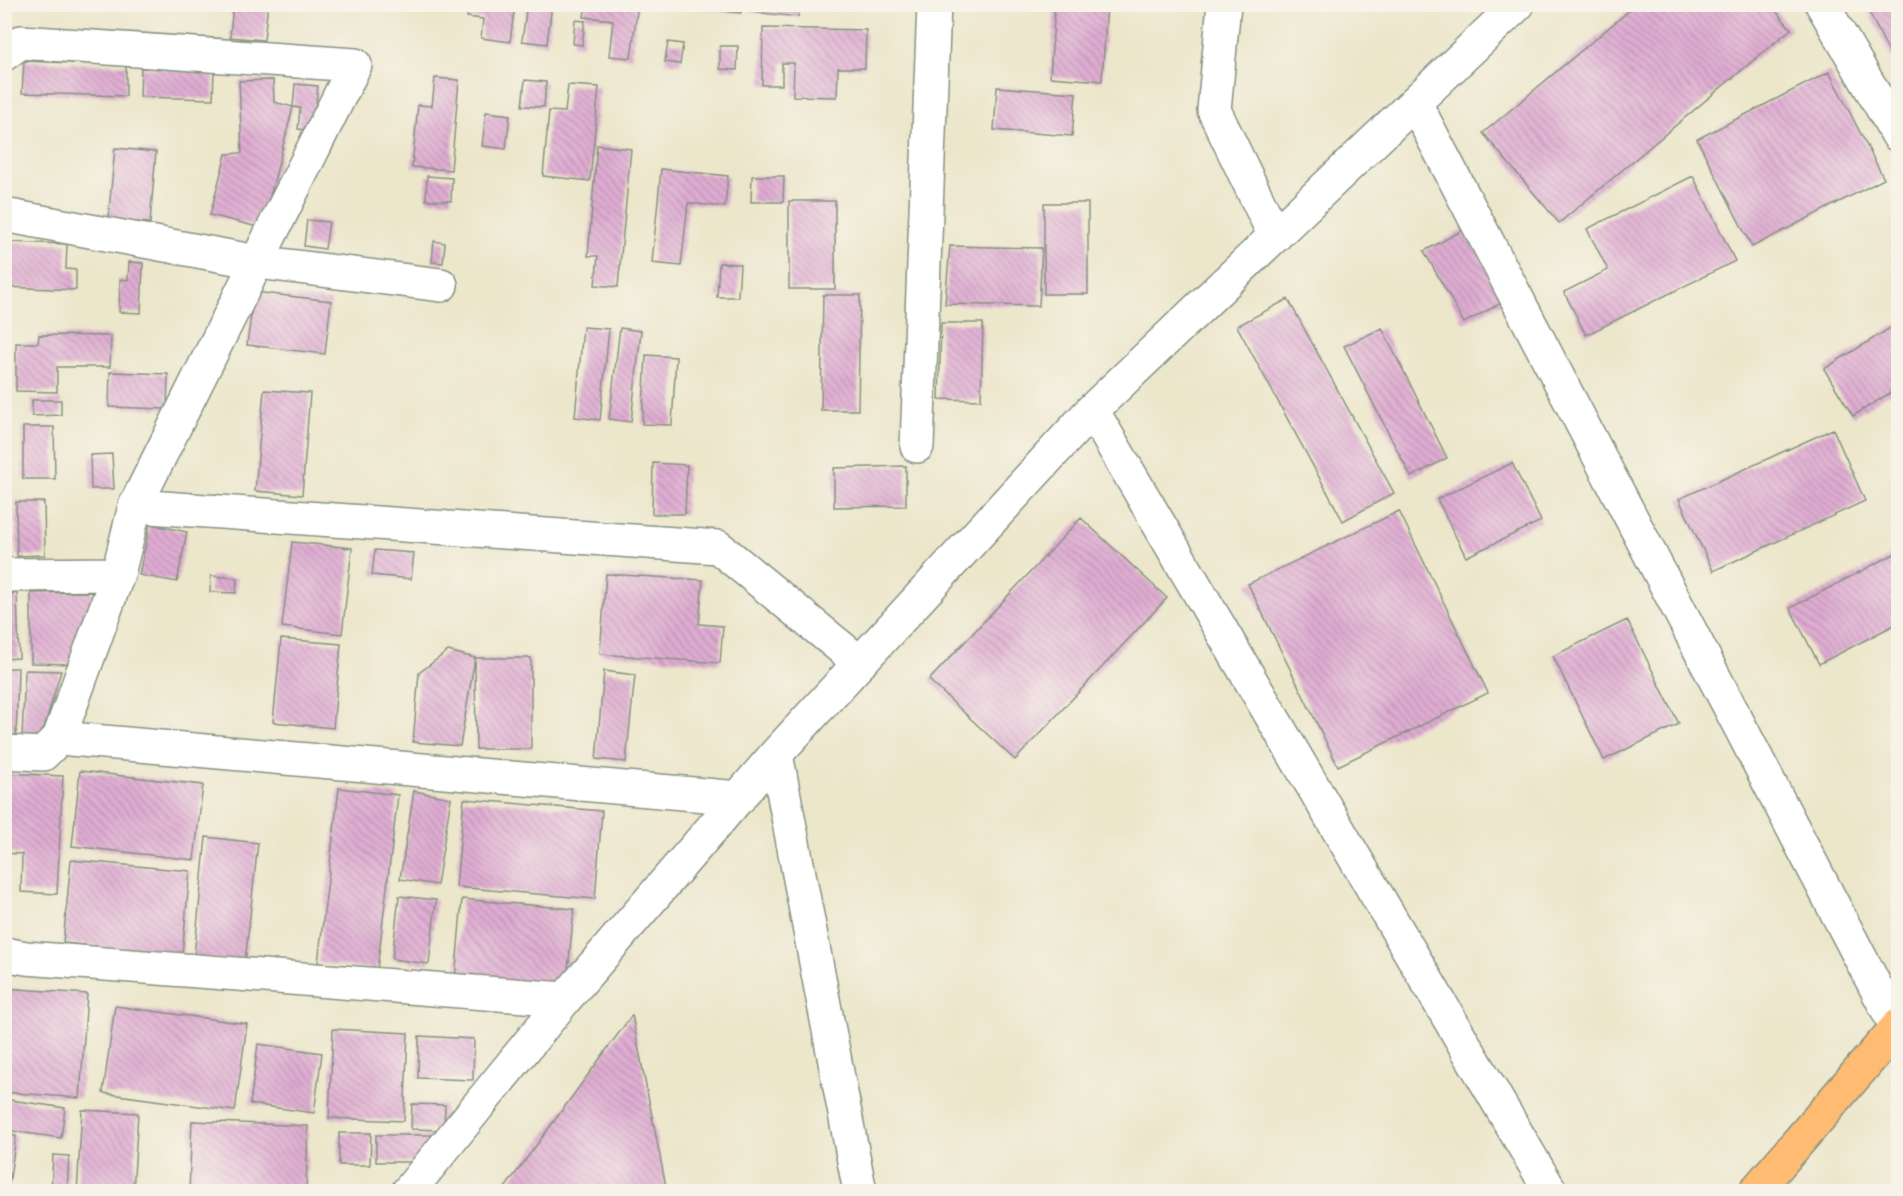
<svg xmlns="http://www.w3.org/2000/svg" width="1903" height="1196" font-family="Alegreya,serif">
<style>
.building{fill:url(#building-back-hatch)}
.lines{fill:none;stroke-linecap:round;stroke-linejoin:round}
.minor-casing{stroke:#869280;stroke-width:36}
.major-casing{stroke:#869280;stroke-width:36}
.minor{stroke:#fff;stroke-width:33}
.major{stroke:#febb71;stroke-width:33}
</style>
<defs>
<pattern id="building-back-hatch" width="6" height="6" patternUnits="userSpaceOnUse" patternTransform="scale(1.5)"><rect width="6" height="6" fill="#e0add3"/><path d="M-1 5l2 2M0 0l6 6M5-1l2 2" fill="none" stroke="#b58eac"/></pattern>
</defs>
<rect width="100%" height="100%" fill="#f7f3e8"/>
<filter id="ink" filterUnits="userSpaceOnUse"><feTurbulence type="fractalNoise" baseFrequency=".0167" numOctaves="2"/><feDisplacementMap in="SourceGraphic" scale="12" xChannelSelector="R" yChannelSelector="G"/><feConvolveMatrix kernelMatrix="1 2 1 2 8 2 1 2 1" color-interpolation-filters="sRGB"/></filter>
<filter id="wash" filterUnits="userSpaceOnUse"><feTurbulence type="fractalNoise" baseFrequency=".008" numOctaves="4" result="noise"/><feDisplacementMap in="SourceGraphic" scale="24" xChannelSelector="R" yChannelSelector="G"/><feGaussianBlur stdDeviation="1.35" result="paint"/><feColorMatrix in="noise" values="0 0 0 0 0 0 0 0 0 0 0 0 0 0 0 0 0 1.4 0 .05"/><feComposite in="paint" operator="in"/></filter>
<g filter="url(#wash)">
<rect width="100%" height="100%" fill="#ece6cb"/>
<g id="blocks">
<path class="building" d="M 233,4 L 268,4 L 264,40 L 230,37 Z
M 469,4 L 515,4 L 510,42 L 481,38 L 483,19 L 467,17 Z
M 527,4 L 552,4 L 547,44 L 522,41 Z
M 586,4 L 638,4 L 631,58 L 609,56 L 613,20 L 584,17 Z
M 697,4 L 742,4 L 741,13 L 696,8 Z
M 753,4 L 799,4 L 798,17 L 752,12 Z
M 1055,4 L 1107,4 L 1102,81 L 1050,77 Z
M 1637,4 L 1770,4 L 1791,29 L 1559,223 L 1483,133 Z
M 1865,4 L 1898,4 L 1898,70 Z
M 575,20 L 585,21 L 582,45 L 573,44 Z
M 763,28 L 866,30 L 865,68 L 838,68 L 837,97 L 793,96 L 794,63 L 782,63 L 782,85 L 762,85 Z
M 668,42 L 683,44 L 680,64 L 665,62 Z
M 720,46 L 738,46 L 737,70 L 720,69 Z
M 24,61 L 126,65 L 126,96 L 22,93 Z
M 141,68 L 214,70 L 213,99 L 140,97 Z
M 1829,72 L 1884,179 L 1752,247 L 1697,139 Z
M 435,78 L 459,80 L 451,170 L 412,167 L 418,105 L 432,106 Z
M 273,80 L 274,102 L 293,107 L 262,228 L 210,215 L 226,154 L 242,153 L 239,81 Z
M 525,80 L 546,82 L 544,107 L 522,106 Z
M 295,84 L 318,86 L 313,131 L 298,129 L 300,108 L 293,107 Z
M 568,85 L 599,87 L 590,181 L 543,176 L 549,111 L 565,112 Z
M 997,87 L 1076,93 L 1072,136 L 994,130 Z
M 486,112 L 510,115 L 506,149 L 482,146 Z
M 597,145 L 631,149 L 618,287 L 595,285 L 598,256 L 588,256 Z
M 115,148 L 156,152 L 150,223 L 108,220 Z
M 661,169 L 728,176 L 725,207 L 688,203 L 681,266 L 652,263 Z
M 427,176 L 452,178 L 451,201 L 426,200 Z
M 752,176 L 784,176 L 783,202 L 751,202 Z
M 1693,176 L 1735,261 L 1586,335 L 1564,292 L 1608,270 L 1587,229 Z
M 789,201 L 835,201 L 835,289 L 789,289 Z
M 1044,203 L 1088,203 L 1088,294 L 1044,294 Z
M 307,220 L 329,222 L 325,249 L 304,246 Z
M 1465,229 L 1505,301 L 1464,323 L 1424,251 Z
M 434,241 L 445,243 L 443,263 L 432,262 Z
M 8,242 L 67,244 L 66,269 L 76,270 L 76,290 L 6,287 Z
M 950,246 L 1042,248 L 1039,306 L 945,304 Z
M 129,262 L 143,263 L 141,313 L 119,312 L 120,279 L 128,280 Z
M 719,263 L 740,264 L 738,297 L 717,297 Z
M 254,292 L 331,301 L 325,354 L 247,345 Z
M 823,295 L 860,295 L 858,410 L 821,410 Z
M 1288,299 L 1394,493 L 1343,521 L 1237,326 Z
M 941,323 L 983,323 L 981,400 L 939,399 Z
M 1898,323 L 1898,388 L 1853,416 L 1824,369 Z
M 583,327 L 609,329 L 600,420 L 575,417 Z
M 620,328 L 641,331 L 631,422 L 609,419 Z
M 1382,328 L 1447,458 L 1411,477 L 1344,346 Z
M 39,335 L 111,336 L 110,367 L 57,367 L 57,392 L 16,391 L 16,343 L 38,343 Z
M 646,355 L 676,357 L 672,425 L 642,424 Z
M 110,372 L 168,374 L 167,409 L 109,407 Z
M 264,390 L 310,393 L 302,495 L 255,491 Z
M 32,400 L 61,400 L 61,415 L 32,416 Z
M 23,427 L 54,427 L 55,479 L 23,479 Z
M 1833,429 L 1865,501 L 1713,571 L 1679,499 Z
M 112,454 L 114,489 L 91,489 L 90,455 Z
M 653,463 L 687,465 L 685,514 L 652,514 Z
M 1512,463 L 1541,521 L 1466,557 L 1437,499 Z
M 906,466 L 906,506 L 834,507 L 834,468 Z
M 16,502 L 44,502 L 45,555 L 17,556 Z
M 1399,511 L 1488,693 L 1338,766 L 1248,584 Z
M 1081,518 L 1167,598 L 1015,760 L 929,680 Z
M 150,524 L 187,532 L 177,582 L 139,575 Z
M 292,542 L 352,548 L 342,634 L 282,627 Z
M 375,550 L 414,553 L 411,579 L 372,575 Z
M 1898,552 L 1898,623 L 1819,664 L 1790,608 Z
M 606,574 L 703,580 L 699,624 L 723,626 L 720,663 L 600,654 Z
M 211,576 L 237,578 L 236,593 L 210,592 Z
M 96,592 L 70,664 L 31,663 L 31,593 Z
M 17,593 L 19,658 L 4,659 L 4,594 Z
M 1627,620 L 1679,724 L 1604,760 L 1553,656 Z
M 281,639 L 341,644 L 333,728 L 273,722 Z
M 448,651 L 475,658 L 460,746 L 413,742 L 419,673 Z
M 475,658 L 531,658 L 531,749 L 476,749 Z
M 4,668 L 18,668 L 16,740 L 4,739 Z
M 25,670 L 61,671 L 41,738 L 22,737 Z
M 604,671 L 635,675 L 626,762 L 596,759 Z
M 80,771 L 203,785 L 194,860 L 72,846 Z
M 4,773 L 63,776 L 57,894 L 21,892 L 22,854 L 4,853 Z
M 339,788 L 398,795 L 377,970 L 318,963 Z
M 414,791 L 451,798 L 437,885 L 400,879 Z
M 464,799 L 602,811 L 595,899 L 456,887 Z
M 206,837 L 258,843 L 245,962 L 194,957 Z
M 71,860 L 190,871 L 182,955 L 63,943 Z
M 399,896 L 436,900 L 429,964 L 392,959 Z
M 462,899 L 574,909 L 566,990 L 455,980 Z
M 4,988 L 87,994 L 80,1098 L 4,1092 Z
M 115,1006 L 247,1024 L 235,1111 L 103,1093 Z
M 632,1015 L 667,1192 L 502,1192 Z
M 333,1029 L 408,1033 L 404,1121 L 329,1118 Z
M 419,1036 L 474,1039 L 473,1080 L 418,1078 Z
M 258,1044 L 322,1053 L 314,1113 L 250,1104 Z
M 4,1099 L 65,1108 L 61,1138 L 4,1130 Z
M 412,1104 L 445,1105 L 444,1130 L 411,1129 Z
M 82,1110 L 138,1113 L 133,1192 L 77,1192 Z
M 192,1121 L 308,1126 L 306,1192 L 189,1192 Z
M 339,1133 L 371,1133 L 370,1165 L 339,1165 Z
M 4,1134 L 16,1136 L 8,1192 L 4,1192 Z
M 376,1135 L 431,1135 L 430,1162 L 376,1162 Z
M 53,1155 L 69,1156 L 67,1192 L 51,1192 Z"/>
</g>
</g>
<g filter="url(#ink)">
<use href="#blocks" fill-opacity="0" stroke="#869280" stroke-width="1.5"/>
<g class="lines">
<defs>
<path id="minor" d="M 1224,4 L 1214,110 L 1275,236
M 1822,4 L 1898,135
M 4,54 L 21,42 L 355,65 L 135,506 L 118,574 L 59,738 L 43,754 L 4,752
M 1415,103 L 1897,1028
M 4,215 L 257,262 L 441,285
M 1092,410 L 1551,1192
M 917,446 L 934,4
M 135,506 L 718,547 L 860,663
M 4,575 L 118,574
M 59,738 L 739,798
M 776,754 L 860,1192
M 4,954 L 26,958 L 565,999
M 408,1192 L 565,999 L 776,754 L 1092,410 L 1518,4"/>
<path id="major" d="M 1755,1192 L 1898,1026"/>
</defs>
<use href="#minor" class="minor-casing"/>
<use href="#major" class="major-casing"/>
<use href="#minor" class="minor"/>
<use href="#major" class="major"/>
</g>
</g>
<rect width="1903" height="1196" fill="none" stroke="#f7f3e8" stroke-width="24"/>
</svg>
